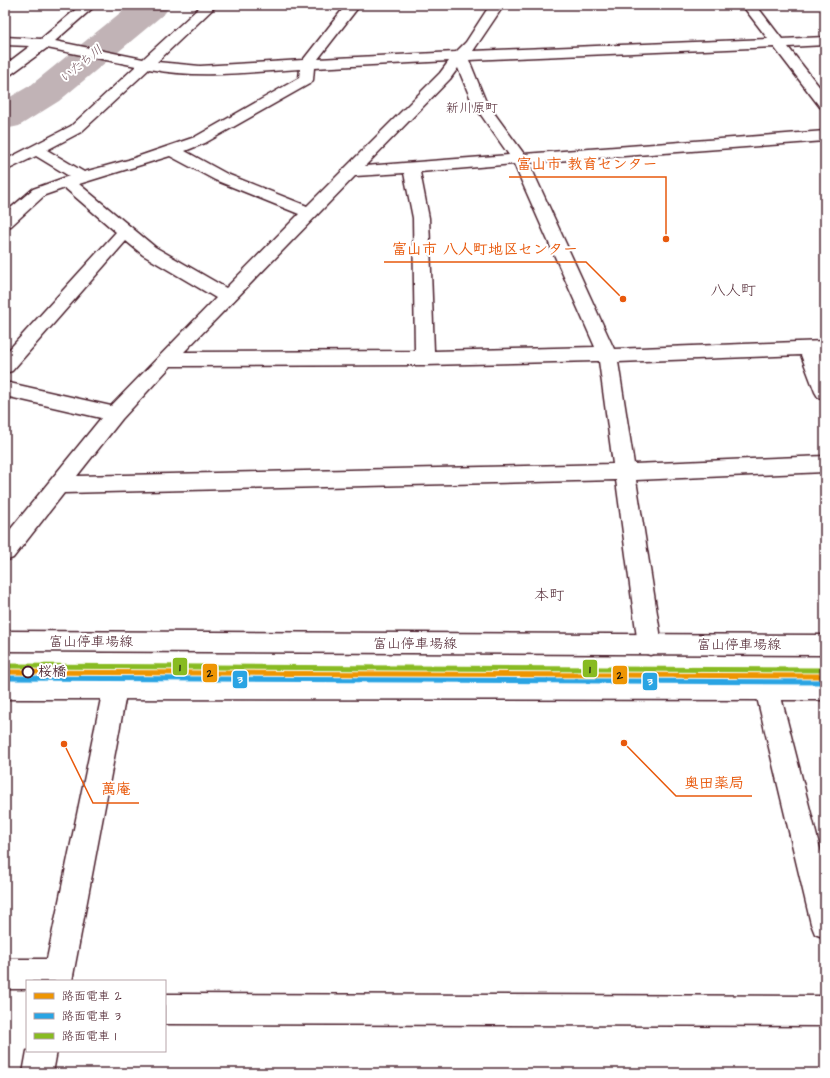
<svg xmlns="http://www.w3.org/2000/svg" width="830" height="1078" font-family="'Architects Daughter','Klee One',sans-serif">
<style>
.water{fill:#c1b3b6;stroke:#91787e}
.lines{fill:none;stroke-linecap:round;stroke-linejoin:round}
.river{fill:#c1b3b6;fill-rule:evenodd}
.minor-casing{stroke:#4a1f2b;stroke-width:3}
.primary-casing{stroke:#4a1f2b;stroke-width:3}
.minor{fill:#fff;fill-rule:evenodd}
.primary{fill:#fff;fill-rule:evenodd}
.tram-1-casing{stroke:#fff;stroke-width:8}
.tram-2-casing{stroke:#fff;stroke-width:8}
.tram-3-casing{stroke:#fff;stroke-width:8}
.tram-1{stroke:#ee9503;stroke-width:5}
.tram-2{stroke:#2aa4e3;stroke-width:5}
.tram-3{stroke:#88bb21;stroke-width:5}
.stop-dot{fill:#fff;stroke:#4a1f2b;stroke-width:2}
.labels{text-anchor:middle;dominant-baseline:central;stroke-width:4;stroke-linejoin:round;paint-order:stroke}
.far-water-label{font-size:13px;font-style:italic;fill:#74535c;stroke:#fff}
.far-neighbourhood-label{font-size:13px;fill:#4a1f2b;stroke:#fff}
.street-label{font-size:14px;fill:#4a1f2b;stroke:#fff}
.stop-label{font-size:14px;font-weight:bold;fill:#4a1f2b;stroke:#fff;text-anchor:start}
.neighbourhood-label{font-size:15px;fill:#4a1f2b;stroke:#fff}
.leader{fill:none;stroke:#e8590c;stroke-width:1.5}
.callout-dot{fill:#e8590c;stroke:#fff;stroke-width:1.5}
.callout-label{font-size:15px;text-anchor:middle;font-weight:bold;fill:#e8590c;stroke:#fff;stroke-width:4;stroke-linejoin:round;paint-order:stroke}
.line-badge{stroke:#fff;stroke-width:1.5}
.badge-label{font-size:11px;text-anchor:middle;font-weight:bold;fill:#fff}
.pale-badge-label{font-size:11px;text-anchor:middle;font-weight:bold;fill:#111}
</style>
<rect width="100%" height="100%" fill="#fff"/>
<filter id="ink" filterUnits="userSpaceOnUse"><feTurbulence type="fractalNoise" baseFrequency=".025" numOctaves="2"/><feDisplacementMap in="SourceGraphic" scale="8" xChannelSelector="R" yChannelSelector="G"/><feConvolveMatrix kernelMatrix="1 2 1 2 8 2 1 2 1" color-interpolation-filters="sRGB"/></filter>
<g filter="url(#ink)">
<path class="water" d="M 135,5 L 170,5 L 119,50 L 88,44 Z
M 72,58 L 101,64 L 71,88 L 5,130 L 5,105 L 53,73 Z"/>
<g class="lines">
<path class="river" d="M 130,5 L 170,5 L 165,13 L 59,101 L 19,126 L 5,129 L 5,100 L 31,85 Z"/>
<defs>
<path id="minor" d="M 81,5 L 96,5 L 55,41 L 143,59 L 202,5 L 217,5 L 157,62 L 200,66 L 303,60 L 346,5 L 360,5 L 318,59 L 456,52 L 466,42 L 490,5 L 504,5 L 473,51 L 768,39 L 742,5 L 756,5 L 782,39 L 825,37 L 825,45 L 788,47 L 825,94 L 825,108 L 820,107 L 774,47 L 469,60 L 486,102 L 524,154 L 825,131 L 825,141 L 529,163 L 614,349 L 825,341 L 825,355 L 820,355 L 825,368 L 825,399 L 818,397 L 815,392 L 801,355 L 618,362 L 634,464 L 825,456 L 825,472 L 636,480 L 662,645 L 658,652 L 650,655 L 642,652 L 638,645 L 616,480 L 64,493 L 13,558 L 5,561 L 5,536 L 101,418 L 5,396 L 5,382 L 111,406 L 216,298 L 143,255 L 126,241 L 12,371 L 5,373 L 5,354 L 116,232 L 65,188 L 45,195 L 11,226 L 5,227 L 5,213 L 33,189 L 69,176 L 36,156 L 5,171 L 5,160 L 71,126 L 136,66 L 47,48 L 10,75 L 5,76 L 5,65 L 30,46 L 5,45 L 5,37 L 41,39 ZM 449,61 L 440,73 L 307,206 L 227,174 L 185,151 L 205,143 L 311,83 L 313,80 L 314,68 ZM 458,68 L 472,102 L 509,155 L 365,166 L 450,79 ZM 149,69 C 199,79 250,72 300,69 L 299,78 L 195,137 L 128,160 L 84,172 L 47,150 L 81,132 ZM 170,156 L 215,180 L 299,214 L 226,288 L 155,247 L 79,184 ZM 514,164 L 595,347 L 434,351 L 429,218 L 420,172 ZM 404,173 L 413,218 L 415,351 L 184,352 L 355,176 ZM 595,361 L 599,361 L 613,464 L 77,476 L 122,419 L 171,366 L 425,365 Z
M 115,678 L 124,681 L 127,689 L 72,981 L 27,981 L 27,989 L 5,989 L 5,959 L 47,959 L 103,689 L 106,681 Z
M 767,678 L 776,681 L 779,689 L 825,868 L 825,938 L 815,934 L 811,924 L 755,689 L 758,681 Z
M 165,994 L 825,996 L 825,1026 L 165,1024 Z
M 27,1051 L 57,1051 L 53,1073 L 23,1073 Z"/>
<path id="primary" d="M 5,631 L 825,635 L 825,655 L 5,651 Z
M 5,677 L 825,678 L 825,700 L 5,699 Z"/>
</defs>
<use href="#minor" class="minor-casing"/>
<use href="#primary" class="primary-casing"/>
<use href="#minor" class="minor"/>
<use href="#primary" class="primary"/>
<defs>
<path id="tram-1" d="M 5,672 L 825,676"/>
<path id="tram-2" d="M 5,678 L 825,682"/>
<path id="tram-3" d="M 5,666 L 825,670"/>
</defs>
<use href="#tram-1" class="tram-1-casing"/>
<use href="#tram-2" class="tram-2-casing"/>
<use href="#tram-3" class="tram-3-casing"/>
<use href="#tram-1" class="tram-1"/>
<use href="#tram-2" class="tram-2"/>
<use href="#tram-3" class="tram-3"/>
</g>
</g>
<circle class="stop-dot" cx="28" cy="672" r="5.5"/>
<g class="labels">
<g class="far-water-label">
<text transform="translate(81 64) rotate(-39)">いたち川</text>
</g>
<g class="far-neighbourhood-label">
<text x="472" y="108">新川原町</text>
</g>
<g class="street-label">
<text x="91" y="642">富山停車場線</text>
<text x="415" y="644">富山停車場線</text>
<text x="739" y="645">富山停車場線</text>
</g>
<g class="stop-label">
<text x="38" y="672">桜橋</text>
</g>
<g class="neighbourhood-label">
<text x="733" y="290">八人町</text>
<text x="549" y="595">本町</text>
</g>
</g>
<path class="leader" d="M666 239L666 177H509M623 299L586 262H384M624 743L676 796H752M64 744L93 803H139"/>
<g class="callout-dot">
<circle cx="666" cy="239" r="4"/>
<circle cx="623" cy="299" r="4"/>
<circle cx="624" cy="743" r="4"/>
<circle cx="64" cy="744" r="4"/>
</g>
<g class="callout-label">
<text x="587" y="169">富山市 教育センター</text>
<text x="485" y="254">富山市 八人町地区センター</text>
<text x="714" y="788">奥田薬局</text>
<text x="116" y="794">萬庵</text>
</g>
<g class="line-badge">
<rect x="172" y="657" width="16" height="19" rx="4" fill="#88bb21"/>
<rect x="582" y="659" width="16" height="19" rx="4" fill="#88bb21"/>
<rect x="202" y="663" width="16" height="20" rx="4" fill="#ee9503"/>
<rect x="612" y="665" width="16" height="20" rx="4" fill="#ee9503"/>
<rect x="232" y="670" width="16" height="19" rx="4" fill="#2aa4e3"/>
<rect x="642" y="672" width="16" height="19" rx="4" fill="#2aa4e3"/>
</g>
<g class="badge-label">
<text x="240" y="683">3</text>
<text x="650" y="685">3</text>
</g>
<g class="pale-badge-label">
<text x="180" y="671">1</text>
<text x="590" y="673">1</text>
<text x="210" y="677">2</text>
<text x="620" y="679">2</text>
</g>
<rect width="830" height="1078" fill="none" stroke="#fff" stroke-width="20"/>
<rect x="10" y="10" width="810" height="1058" fill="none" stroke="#4a1f2b" stroke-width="1.5" filter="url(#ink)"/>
<rect x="26" y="980" width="140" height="72" fill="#ffffff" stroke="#b7a5aa"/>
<rect x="34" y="993" width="20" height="6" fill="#ee9503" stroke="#b7a5aa"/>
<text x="62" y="1000" font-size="12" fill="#4a1f2b">路面電車 2</text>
<rect x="34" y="1013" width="20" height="6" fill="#2aa4e3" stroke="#b7a5aa"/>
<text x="62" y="1020" font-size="12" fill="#4a1f2b">路面電車 3</text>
<rect x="34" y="1033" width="20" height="6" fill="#88bb21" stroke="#b7a5aa"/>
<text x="62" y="1040" font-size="12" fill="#4a1f2b">路面電車 1</text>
</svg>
